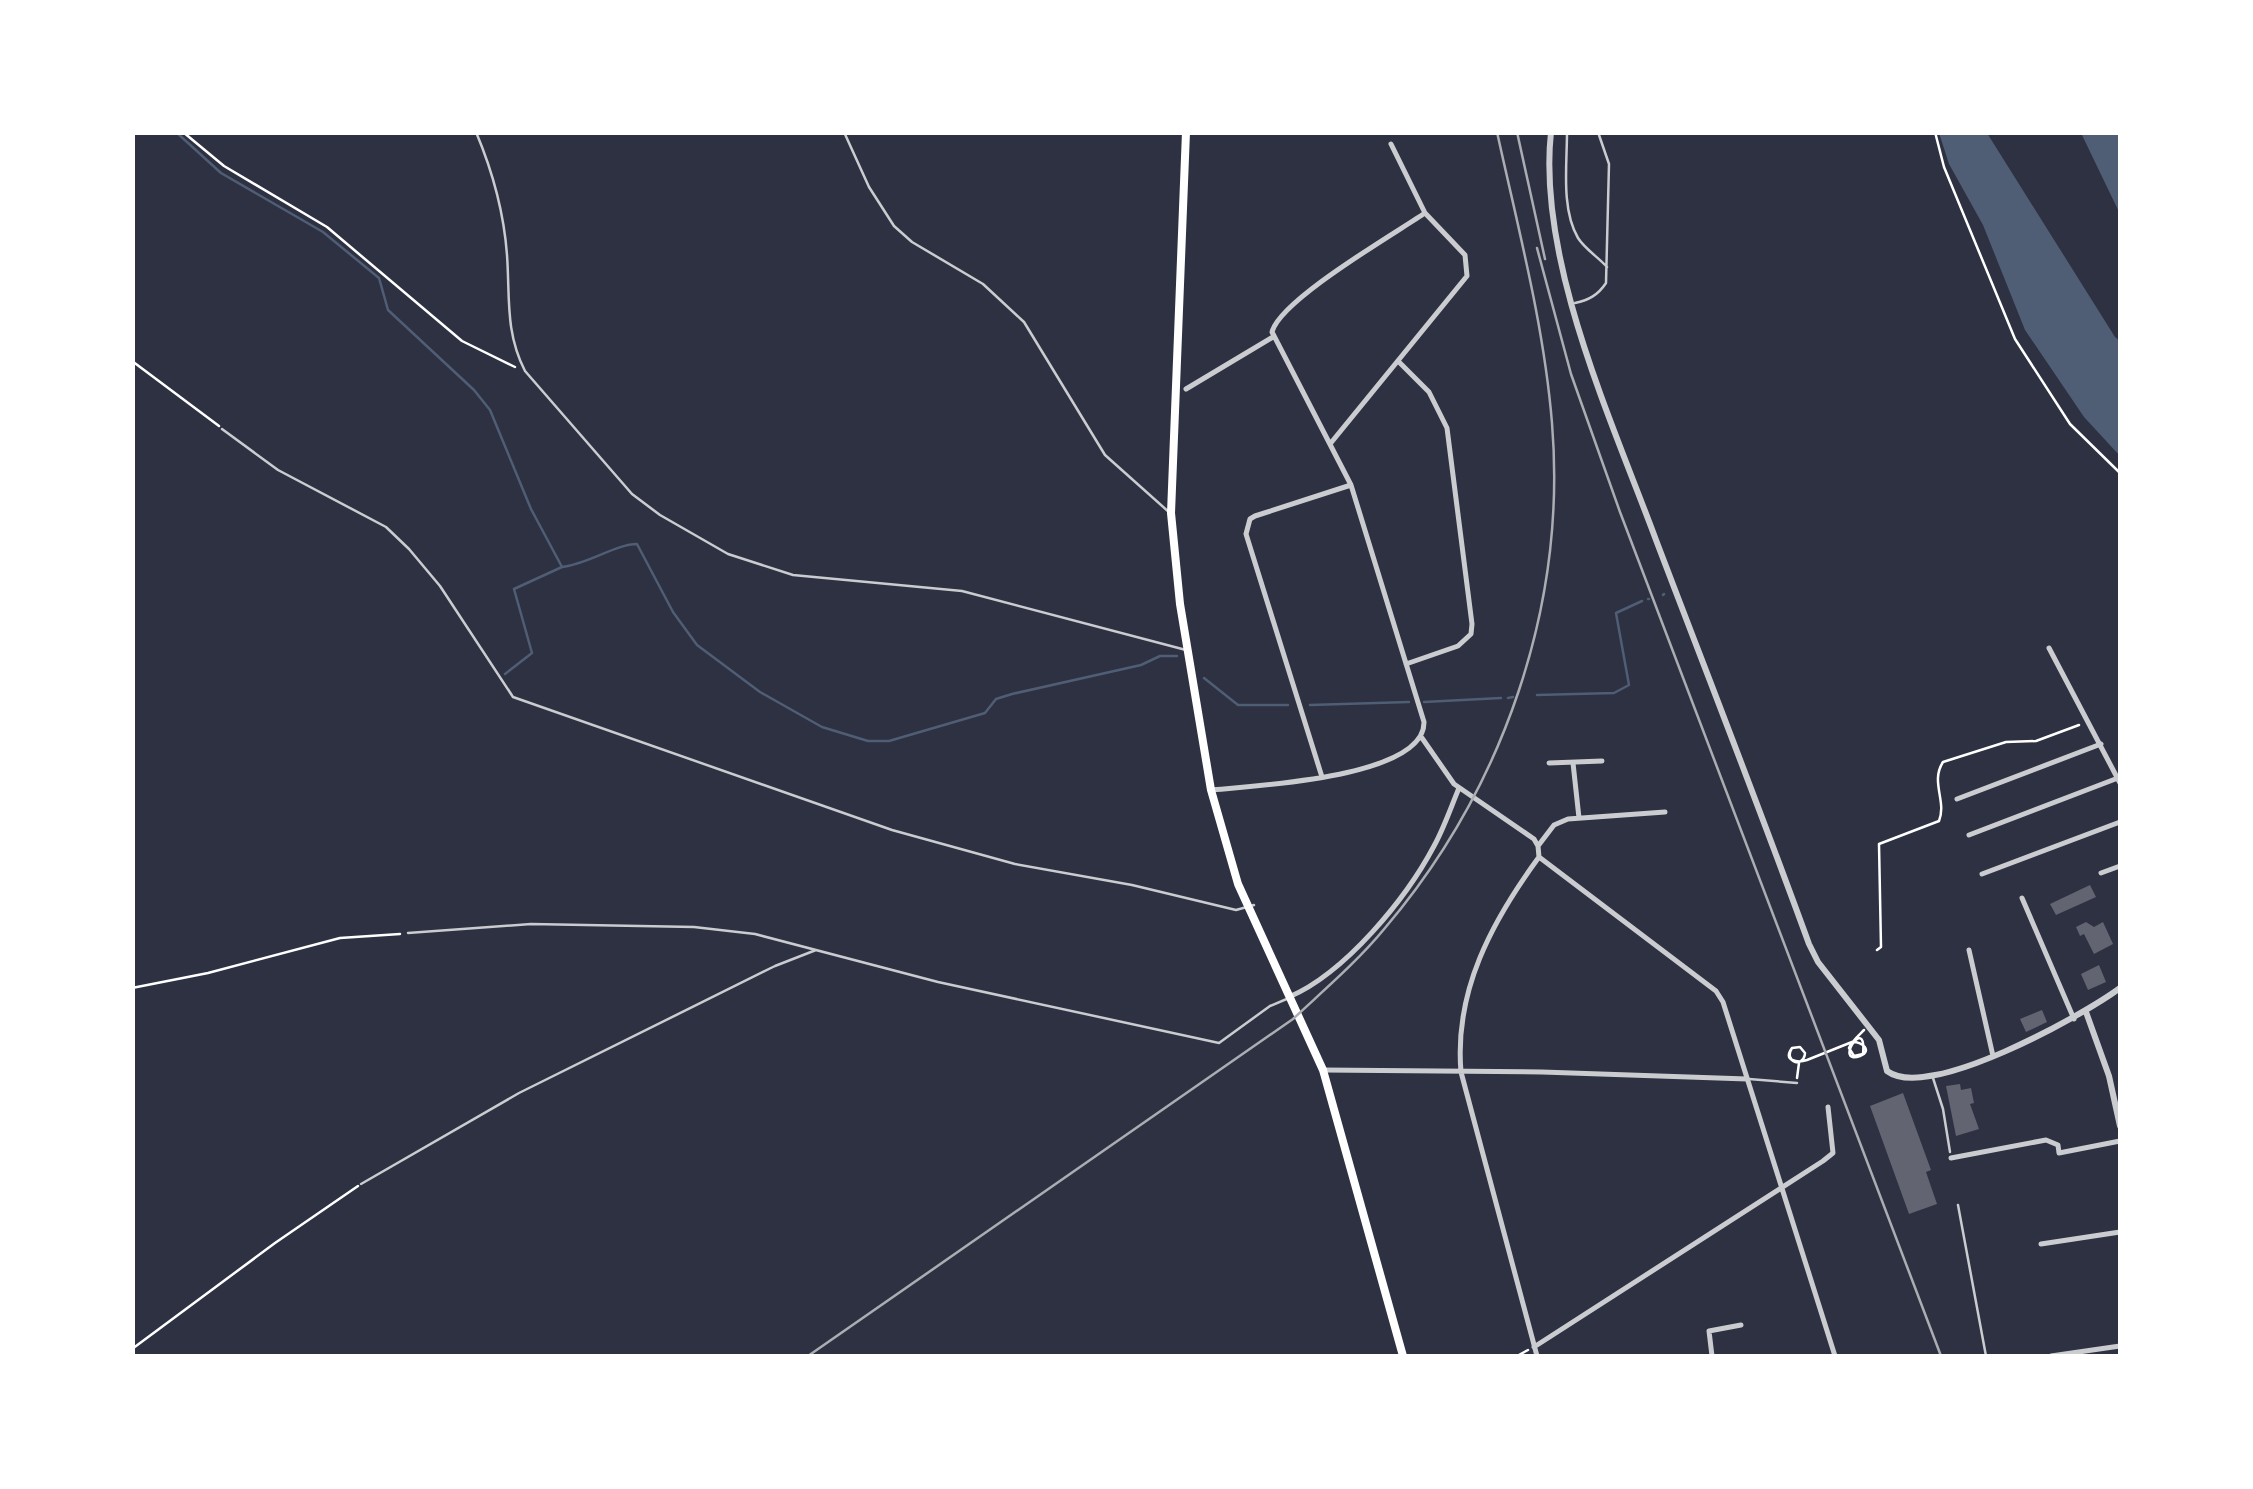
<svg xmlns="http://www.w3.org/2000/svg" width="2253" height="1489" font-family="'Noto Sans',sans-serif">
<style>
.water{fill:#4f5d75}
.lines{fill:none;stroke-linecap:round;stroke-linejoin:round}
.stream{stroke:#4f5d75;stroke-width:2.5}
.building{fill:#626471}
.path{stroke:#fff;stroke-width:2.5}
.service{stroke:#caccd0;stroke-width:2.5}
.minor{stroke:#caccd0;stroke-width:5}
.tertiary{stroke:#caccd0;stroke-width:6}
.primary{stroke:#fff;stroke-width:8}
.rail{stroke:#abadb3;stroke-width:2.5}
</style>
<rect width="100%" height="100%" fill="#2d3142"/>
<path class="water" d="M 1939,133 L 1987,133 L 2115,337 L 2120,341 L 2120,456 L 2084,417 L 2025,330 L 1983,225 L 1949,164 Z
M 2081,133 L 2120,133 L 2120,214 Z"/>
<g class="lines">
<path class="stream" d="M 176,132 L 221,173 L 323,232 L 379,278 L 388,310 L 474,390 L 490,410 L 531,509 L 562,567 C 588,564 616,544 637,544 L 673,612 L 697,645 L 760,692 L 822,727 L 868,741 L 889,741 L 985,713 L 996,699 L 1012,694 L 1141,665 L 1160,656 L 1177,656
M 1663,595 L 1664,594
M 1648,599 L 1649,599
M 505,674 L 532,653 L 514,589 L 562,567
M 1204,678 L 1238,705 L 1288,705
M 1537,695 L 1614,693 L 1629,685 L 1616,613 L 1642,601
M 1508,698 L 1513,697
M 1424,702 L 1501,698
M 1310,705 L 1409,702"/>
</g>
<path class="building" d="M 2090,885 L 2096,897 L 2056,915 L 2050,904 Z
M 2086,922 L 2094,927 L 2103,922 L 2113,944 L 2094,954 L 2084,934 L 2080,936 L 2076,927 Z
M 2099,965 L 2106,982 L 2088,990 L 2081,974 Z
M 2042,1010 L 2047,1022 L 2026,1032 L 2020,1019 Z
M 1960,1084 L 1961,1090 L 1971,1088 L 1974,1103 L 1970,1104 L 1979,1129 L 1956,1136 L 1946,1086 Z
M 1903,1093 L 1931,1170 L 1926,1172 L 1937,1204 L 1909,1214 L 1870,1106 Z"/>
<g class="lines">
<path class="path" d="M 183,132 L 224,166 L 327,227 L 462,341 L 515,367
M 1935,132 L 1944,167 L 2015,339 L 2070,424 L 2120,473
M 132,361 L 219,426
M 1877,950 L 1881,947 L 1879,844 L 1939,821 C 1947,801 1930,782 1943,762 L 2006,742 L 2036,741 L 2079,725
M 132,988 L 208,973 L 340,938 L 400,934
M 1797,1078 L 1799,1063 L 1799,1062 C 1803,1060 1805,1057 1805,1053 L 1800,1047 L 1792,1048 C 1783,1062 1804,1069 1805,1053 L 1800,1047 L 1792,1048 C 1782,1061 1798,1063 1807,1060 L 1852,1042 C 1862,1041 1873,1051 1860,1056 C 1833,1066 1867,1013 1863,1054 L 1854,1056 L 1849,1048 C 1851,1042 1859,1035 1864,1030
M 132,1349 L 275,1243 L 358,1186
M 1517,1356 L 1528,1350"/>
<path class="service" d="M 476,132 C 492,170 504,214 507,255 C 510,297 505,332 525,371 L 632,494 L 660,515 L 728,554 L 793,575 L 962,591 L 1186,650
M 844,132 L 869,187 L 894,226 L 912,242 L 983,284 L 1024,322 L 1105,455 L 1170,513
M 1567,132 C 1567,165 1561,209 1578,238 C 1585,249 1598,257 1607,267
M 1575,303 C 1589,300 1598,295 1606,283 L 1609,164 L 1599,135
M 222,429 L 278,470 L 386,527 L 409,549 L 440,586 L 513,697 L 892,830 L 1015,864 L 1132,885 L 1236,910 L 1254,905
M 408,933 L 531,924 L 694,927 L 755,934 L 938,982 L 1219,1043 L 1270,1006 L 1289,998
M 1933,1078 L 1943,1109 L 1950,1152
M 1749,1079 L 1797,1083
M 361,1184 L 519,1093 L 775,966 L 816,950
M 1958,1205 L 1986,1356"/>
<path class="minor" d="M 1399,362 L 1429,392 L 1447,428 L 1472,624 L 1471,634 L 1458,646 L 1406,664
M 1186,389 L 1273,337
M 1330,444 L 1467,276 L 1465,255 L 1425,213 L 1391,144
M 2049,648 L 2120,783
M 1422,738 L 1454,784 L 1534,839 L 1538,846
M 1549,763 L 1602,761
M 1573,763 L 1579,818
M 1322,777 L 1246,534 L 1250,519 L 1255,516 L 1351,485
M 1211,790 C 1252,786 1425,778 1424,722 L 1351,485 L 1272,332 C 1280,300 1394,234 1425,213
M 1957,799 L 2101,744
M 1969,835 L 2118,778
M 1539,857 L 1716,991 L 1723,1002 L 1835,1356
M 2101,873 L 2120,866
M 1982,874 L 2120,822
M 2022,898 L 2074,1019
M 1969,950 L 1993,1056
M 1289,997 C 1345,973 1406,899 1434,846 C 1444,828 1451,807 1459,788
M 1323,1070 L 1542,1072 L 1747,1079
M 1951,1158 L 2046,1140 L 2058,1145 L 2059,1153 L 2120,1141
M 2041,1244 L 2120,1232
M 1534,1347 L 1823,1161 L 1833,1153 L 1828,1107
M 1537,1356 L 1461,1072 C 1454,991 1492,921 1539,857 L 1538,846 L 1554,825 L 1568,819 L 1665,812
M 1712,1356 L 1709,1331 L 1741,1325
M 2051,1356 L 2120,1346"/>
<path class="tertiary" d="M 1551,132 C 1537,260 1612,421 1656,540 C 1707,674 1760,809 1809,944 L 1818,962 L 1879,1040 L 1887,1071 C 1928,1102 2082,1016 2120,988
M 2086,1012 L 2109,1076 L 2120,1126"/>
<path class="primary" d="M 1186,132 L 1171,513 L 1180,604 L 1211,790 L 1238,884 L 1323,1070 L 1403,1356"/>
<path class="rail" d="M 1517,132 L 1545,259
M 1537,248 L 1571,374 L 1620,512 L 1941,1356
M 808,1356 L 1293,1019 C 1325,989 1357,962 1385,928 C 1503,789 1567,606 1552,423 C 1544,325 1518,228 1497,132"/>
</g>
<rect width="2253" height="1489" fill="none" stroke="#ffffff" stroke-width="270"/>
</svg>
